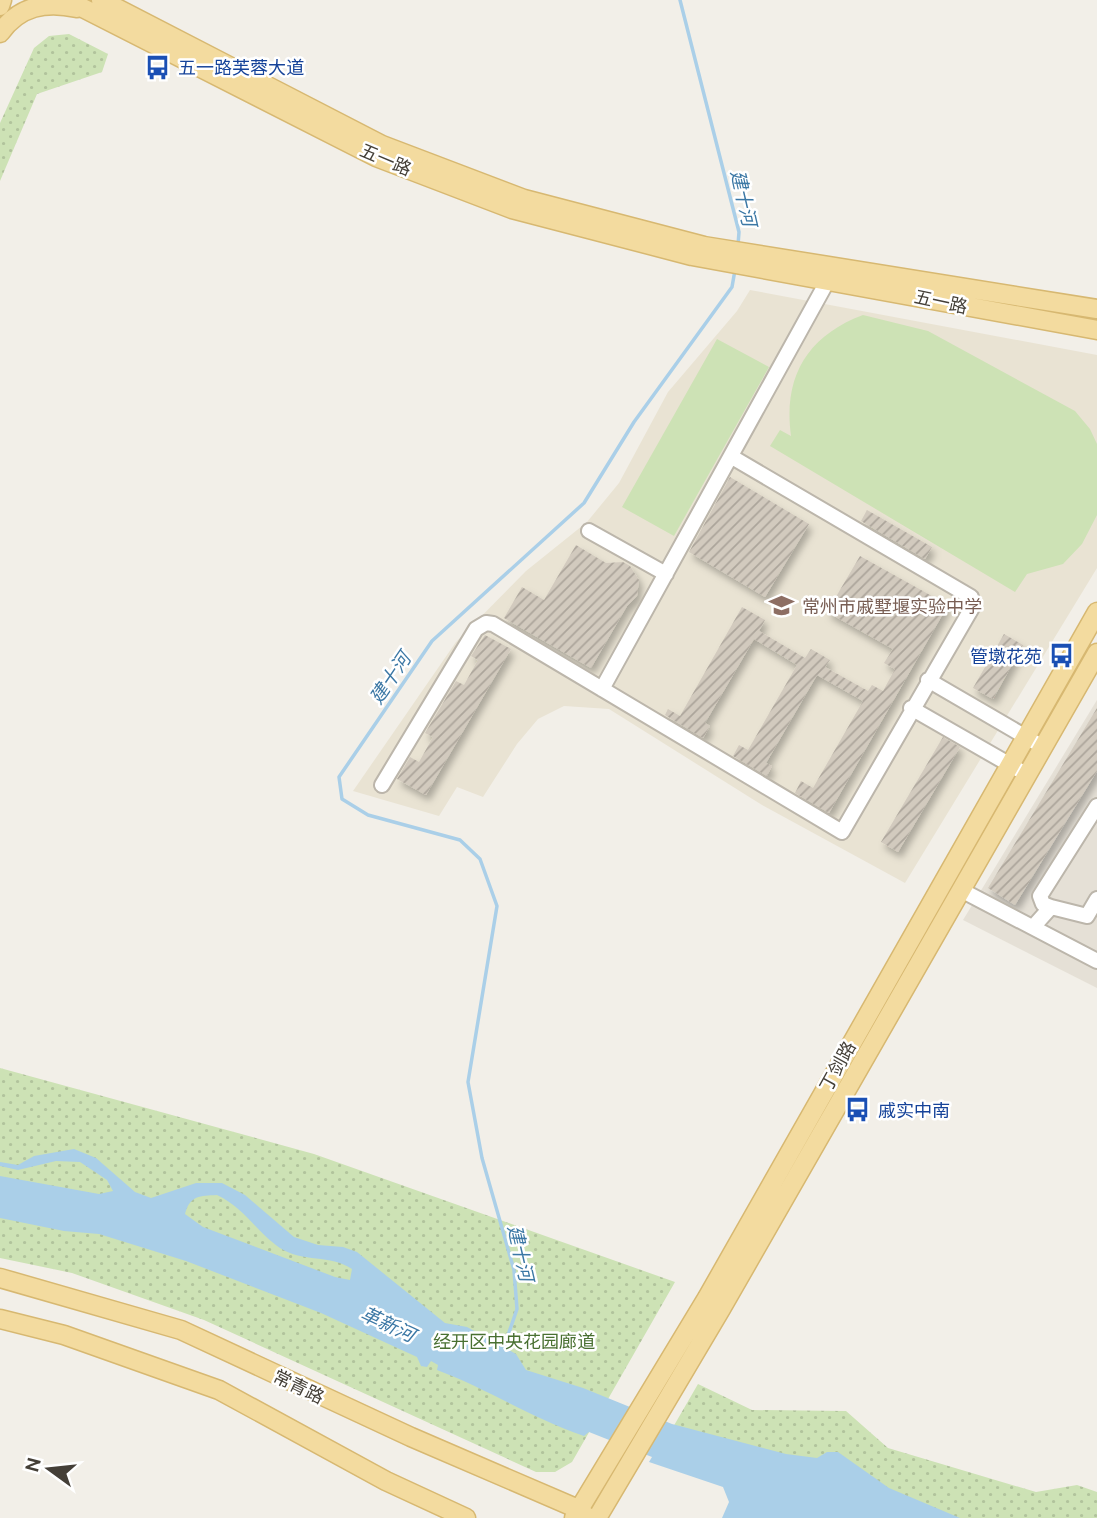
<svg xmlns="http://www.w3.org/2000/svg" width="1097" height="1518" font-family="Ubuntu,'Noto Sans SC',sans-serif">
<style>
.residential{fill:#e5e0d6}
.education{fill:#e9e3d3}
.green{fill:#cde2b5}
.park{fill:url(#park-dots)}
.water{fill:#aacfe8;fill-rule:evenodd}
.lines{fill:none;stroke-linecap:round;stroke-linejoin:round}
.stream{stroke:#aacfe8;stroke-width:3.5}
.building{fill:url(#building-hatch);filter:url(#shadow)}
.minor-casing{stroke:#bcb6ab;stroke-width:18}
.major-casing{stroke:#d7b871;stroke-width:21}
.minor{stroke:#fff;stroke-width:14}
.major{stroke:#f3db9f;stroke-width:18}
.labels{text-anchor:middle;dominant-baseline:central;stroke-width:5;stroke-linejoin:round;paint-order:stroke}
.transit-label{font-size:18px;fill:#164399;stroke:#fff;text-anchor:start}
.street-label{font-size:18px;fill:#443f37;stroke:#fff}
.education-label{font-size:18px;fill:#785e54;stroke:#fff;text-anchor:start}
.park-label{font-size:18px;fill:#497031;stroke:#fff}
.water-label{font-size:19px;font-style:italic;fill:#3c78a5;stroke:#fff}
</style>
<defs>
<pattern id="park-dots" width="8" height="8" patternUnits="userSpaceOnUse" patternTransform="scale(1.75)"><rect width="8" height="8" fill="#cde2b5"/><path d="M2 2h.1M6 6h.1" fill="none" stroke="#b1c39c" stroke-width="1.8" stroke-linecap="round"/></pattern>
<pattern id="building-hatch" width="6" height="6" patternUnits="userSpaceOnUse" patternTransform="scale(1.75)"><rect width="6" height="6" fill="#d2cabe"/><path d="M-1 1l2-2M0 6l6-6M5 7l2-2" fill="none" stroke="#aca59b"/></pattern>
<filter id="shadow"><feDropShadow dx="3.5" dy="6" stdDeviation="3.5" flood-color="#0004"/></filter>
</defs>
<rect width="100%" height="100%" fill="#f2efe8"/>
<path class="residential" d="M 1097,700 L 1097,988 L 963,920 Z"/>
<path class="education" d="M 750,290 L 1097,355 L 1097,568 L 905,883 L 762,805 L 609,709 L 564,706 L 538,719 L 517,744 L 483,797 L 457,787 L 439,816 L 353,791 L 456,642 L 526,571 L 587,522 L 619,483 L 668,392 L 737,311 Z"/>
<path class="green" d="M 863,315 L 928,331 L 1075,411 L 1090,429 L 1097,444 L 1097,515 L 1082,544 L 1063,564 L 1027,574 L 1015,592 L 770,446 L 780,430 L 791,436 C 783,377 807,336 863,315 Z
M 717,339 L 769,367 L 674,536 L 622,507 Z"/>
<path class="park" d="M 69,34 L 108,54 L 102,72 L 37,94 L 0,181 L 0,123 L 34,48 L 49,36 Z
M 0,1068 L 314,1154 L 675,1282 L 572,1462 L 555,1472 L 536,1472 L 204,1320 L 72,1273 L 0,1258 Z
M 698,1384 L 752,1410 L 846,1411 L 888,1448 L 1036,1492 L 1077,1485 L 1097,1492 L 1097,1518 L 904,1518 L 665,1441 Z"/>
<path class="water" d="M 74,1149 L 96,1158 L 135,1192 L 151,1198 L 196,1183 L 222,1183 L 245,1195 L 294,1237 L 318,1245 L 343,1247 L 357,1252 L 445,1323 L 467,1327 L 516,1354 L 526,1370 L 583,1388 L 672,1424 L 786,1454 L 817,1458 L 827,1452 L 838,1452 L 889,1488 L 960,1518 L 722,1518 L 729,1502 L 723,1487 L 649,1462 L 652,1457 L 589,1432 L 584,1436 C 533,1419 488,1389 437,1370 L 438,1365 L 431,1361 L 427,1367 L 421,1366 L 417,1357 L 321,1313 L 186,1261 L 99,1234 L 64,1231 L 0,1218 L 0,1176 L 99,1194 L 113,1191 L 107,1180 L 80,1162 L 56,1161 L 18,1170 L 0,1166 L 0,1162 L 18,1165 L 34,1156 ZM 217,1195 C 246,1209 255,1231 280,1248 C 303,1263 330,1254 352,1269 L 350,1280 L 335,1277 L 203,1227 L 185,1214 C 190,1195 200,1196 217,1195 Z"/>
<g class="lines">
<path class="stream" d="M 680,0 L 739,232 L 738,245
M 503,1350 L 517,1309 L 514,1270 L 482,1158 L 468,1082 L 497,906 L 480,859 L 460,840 L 368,815 L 342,799 L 339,777 L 432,641 L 584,503 L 634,422 L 732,287 L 735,270"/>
</g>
<path class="building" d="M 730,477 L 809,524 L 765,597 L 689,552 Z
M 867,510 L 932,547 L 925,559 L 861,521 Z
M 576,545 L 606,563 L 623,562 L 630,566 L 639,580 L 637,596 L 627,606 L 591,668 L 504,618 L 522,587 L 544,600 Z
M 860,556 L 948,605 L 829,813 L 795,793 L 801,781 L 813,788 L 863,701 L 817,675 L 766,763 L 772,766 L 767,776 L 733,756 L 739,745 L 748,750 L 797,665 L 754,639 L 705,723 L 710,726 L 703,738 L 665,715 L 668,709 L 680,716 L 742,607 L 765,620 L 759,631 L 805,658 L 811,649 L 830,660 L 825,667 L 868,691 L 872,685 L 883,691 L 895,669 L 884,663 L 893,649 L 827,612 Z
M 1004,634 L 1023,645 L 993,699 L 973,688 Z
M 485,635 L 511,649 L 426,795 L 397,779 L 410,757 L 419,762 L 433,737 L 425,733 L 456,681 L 464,685 L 478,660 L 471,656 Z
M 1097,708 L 1097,771 L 1015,905 L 988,888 Z
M 943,737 L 960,747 L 898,852 L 881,842 Z"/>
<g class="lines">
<defs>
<path id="minor" d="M 589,531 L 666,574
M 928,680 L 1043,747
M 602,689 L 828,280
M 911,708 L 1019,770
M 382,785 L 476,629 L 486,623 L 493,624 L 842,832 L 973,606 L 971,597 L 732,457
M 961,890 L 1097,961
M 1051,907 L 1043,904 L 1040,896 L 1097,806
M 1034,926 L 1051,907 L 1087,916 L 1097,899"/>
<path id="major" d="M 67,0 L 376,157 L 512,209 L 692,256 L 1097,330
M 101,0 L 382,145 L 524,199 L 704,246 L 1097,309
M 0,6 L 2,0
M 0,33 C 19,6 46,1 77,8
M 0,1278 L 181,1330 L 411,1437 L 578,1509 L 586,1516
M 0,1319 L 64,1335 L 219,1390 L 386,1481 L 466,1518
M 574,1518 L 707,1298 L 1097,612
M 597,1518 L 721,1309 L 1097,653"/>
</defs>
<use href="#minor" class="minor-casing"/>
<use href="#major" class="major-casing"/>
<use href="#minor" class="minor"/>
<use href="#major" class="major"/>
</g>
<defs>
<symbol id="bus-bare" viewBox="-9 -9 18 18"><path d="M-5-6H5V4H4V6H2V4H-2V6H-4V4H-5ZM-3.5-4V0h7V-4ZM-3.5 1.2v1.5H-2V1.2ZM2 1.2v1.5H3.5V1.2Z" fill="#1a4fb4" stroke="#fff" stroke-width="2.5" paint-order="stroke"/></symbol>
<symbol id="school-bare" viewBox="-9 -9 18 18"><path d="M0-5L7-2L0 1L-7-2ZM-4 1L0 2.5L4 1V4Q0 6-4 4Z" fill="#8d6e63" stroke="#fff" stroke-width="2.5" paint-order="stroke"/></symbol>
</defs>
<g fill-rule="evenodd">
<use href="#bus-bare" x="140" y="50" width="35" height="35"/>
<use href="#school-bare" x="764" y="588" width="35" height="35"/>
<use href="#bus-bare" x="1044" y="638" width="35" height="35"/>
<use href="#bus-bare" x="840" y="1092" width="35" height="35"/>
</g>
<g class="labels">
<g class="transit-label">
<text x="178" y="67">五一路芙蓉大道</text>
<text x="1042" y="656" text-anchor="end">管墩花苑</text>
<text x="878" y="1110">戚实中南</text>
</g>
<g class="street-label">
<text transform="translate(386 159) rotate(23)">五一路</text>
<text transform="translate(941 301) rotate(12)">五一路</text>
<text transform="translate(837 1066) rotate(-61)">丁剑路</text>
<text transform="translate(299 1386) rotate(26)">常青路</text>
</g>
<g class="education-label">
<text x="802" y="606">常州市戚墅堰实验中学</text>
</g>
<g class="park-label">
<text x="514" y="1341">经开区中央花园廊道</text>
</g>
<g class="water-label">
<text transform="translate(744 198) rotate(77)">建十河</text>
<text transform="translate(390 678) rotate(-56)">建十河</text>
<text transform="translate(521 1253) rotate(77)">建十河</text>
<text transform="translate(388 1324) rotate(25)">革新河</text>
</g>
</g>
<g transform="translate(49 1469) rotate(285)" stroke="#ffffff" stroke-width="5" paint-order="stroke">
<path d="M0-5L12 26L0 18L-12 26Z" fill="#443f37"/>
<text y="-10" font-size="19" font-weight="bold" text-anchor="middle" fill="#443f37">N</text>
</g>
</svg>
